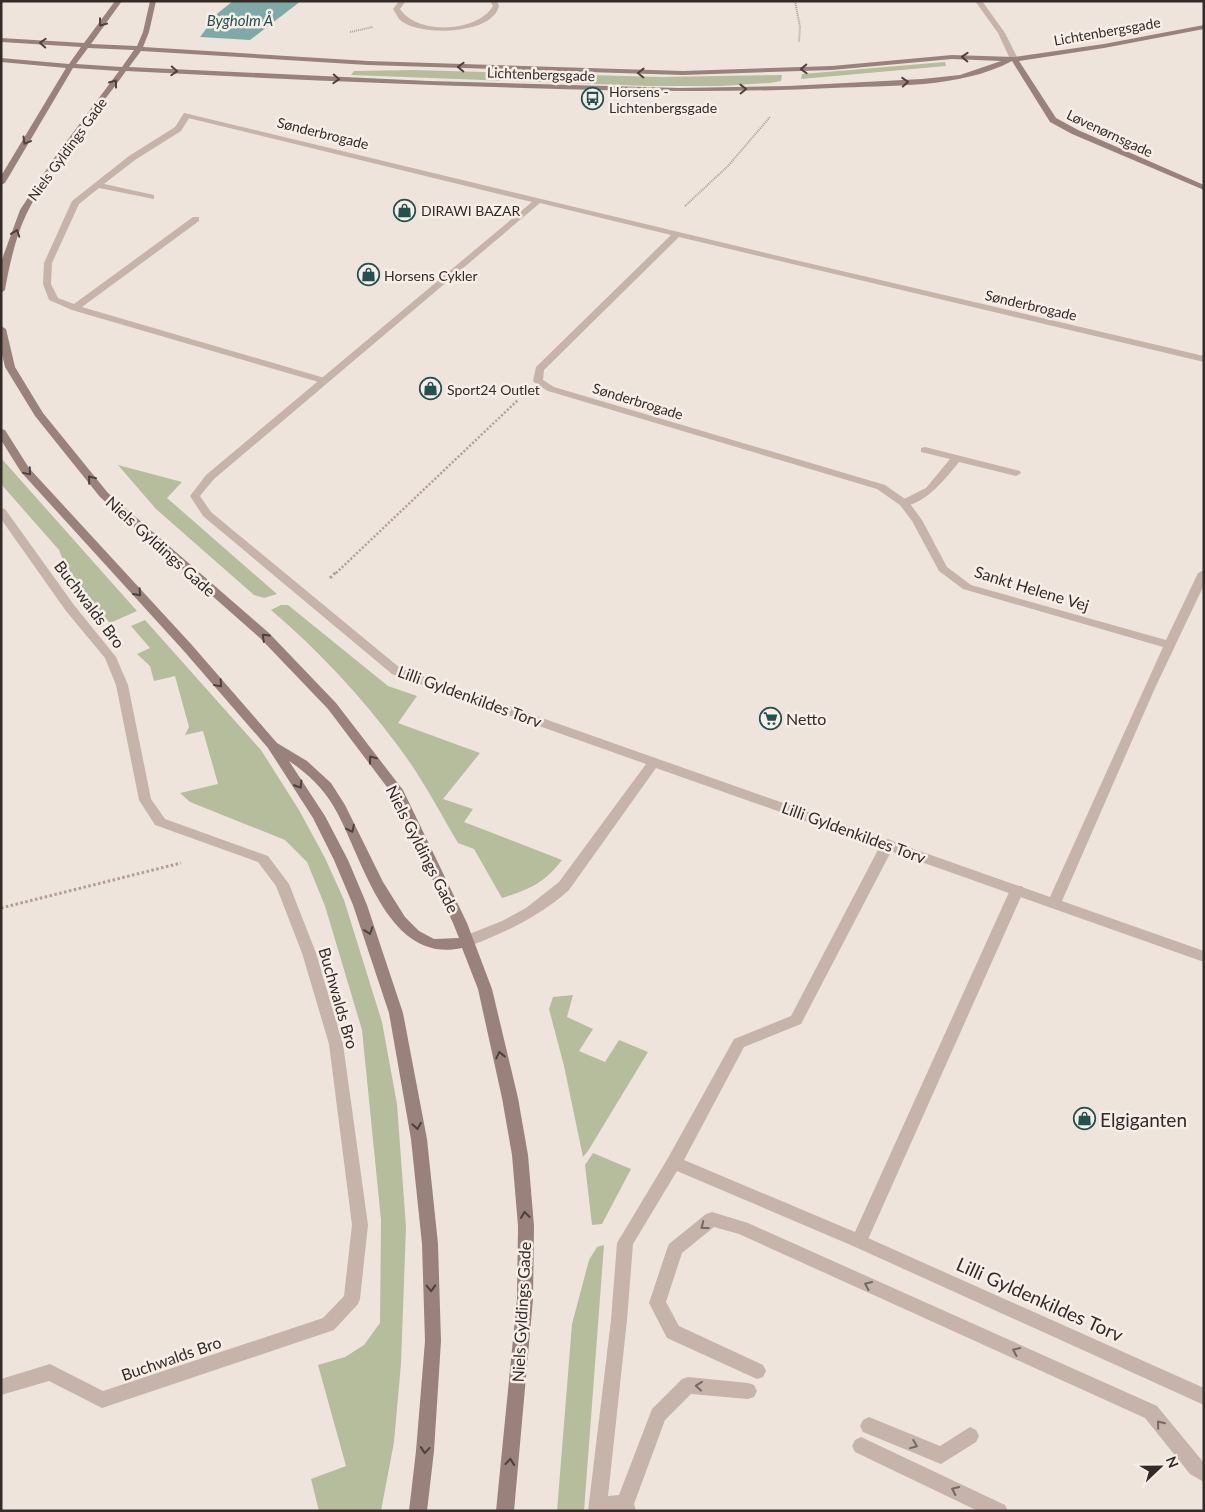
<svg xmlns="http://www.w3.org/2000/svg" width="1205" height="1512" font-family="Lato,sans-serif">
<style>
.green{fill:#b6bd9d}
.water{fill:#7ea9a6}
.lines{fill:none;stroke-linecap:round;stroke-linejoin:round}
.path-far2{stroke:#b29d93;stroke-width:2;stroke-dasharray:1 1;stroke-linecap:butt}
.path-far1{stroke:#b29d93;stroke-width:2.5;stroke-dasharray:2 2;stroke-linecap:butt}
.path{stroke:#b29d93;stroke-width:3;stroke-dasharray:2.5 2.5;stroke-linecap:butt}
.lane{fill:#c6b3a9;fill-rule:evenodd}
.street{fill:#c6b3a9;fill-rule:evenodd}
.secondary{fill:#99827b;fill-rule:evenodd}
.oneway{stroke:#4d403d}
.oneway2{stroke:#766862}
.labels{text-anchor:middle;dominant-baseline:central;stroke-width:5;stroke-linejoin:round;paint-order:stroke}
.far-street-label{font-size:14px;fill:#342a28;stroke:#f7eee8}
.far-poi-label{font-size:14px;fill:#342a28;stroke:#f7eee8;text-anchor:start}
.far-water-label{font-size:15px;font-style:italic;fill:#22514e;stroke:#f7eee8}
.street-label{font-size:16px;fill:#342a28;stroke:#f7eee8}
.poi-label{font-size:16px;fill:#342a28;stroke:#f7eee8;text-anchor:start}
.near-poi-label{font-size:19px;fill:#342a28;stroke:#f7eee8;text-anchor:start}
.near-street-label{font-size:19px;fill:#342a28;stroke:#f7eee8}
</style>
<rect width="100%" height="100%" fill="#efe4dc"/>
<path class="green" d="M 945,62 L 946,66 L 801,79 L 802,74 Z
M 413,70 L 661,77 L 782,75 L 781,81 L 770,83 L 721,86 L 647,86 L 351,75 L 354,71 Z
M 1,458 L 137,611 L 110,623 L 71,580 L 59,550 L 1,484 Z
M 118,465 L 182,482 L 167,498 L 277,594 L 264,598 L 254,595 L 156,509 Z
M 281,605 L 288,605 L 388,686 L 417,696 L 398,723 L 480,753 L 443,799 L 473,809 L 464,822 L 562,860 C 545,883 528,890 502,898 L 474,849 L 458,843 C 439,811 421,776 398,746 C 361,696 318,650 271,610 Z
M 145,620 L 261,750 L 299,810 L 325,858 L 344,900 L 382,1022 L 397,1104 L 406,1227 L 401,1364 L 394,1442 L 381,1511 L 319,1511 L 311,1479 L 346,1466 L 318,1365 L 345,1357 L 364,1345 L 380,1323 L 381,1220 L 362,1030 L 325,906 L 307,862 L 285,840 L 190,802 L 180,793 L 218,784 L 203,731 L 185,735 L 189,727 L 175,676 L 154,681 L 150,666 L 137,654 L 150,648 L 131,626 Z
M 573,995 L 567,1017 L 593,1029 L 579,1051 L 605,1062 L 619,1040 L 648,1052 L 588,1151 L 583,1157 L 564,1066 L 549,1009 L 553,997 Z
M 593,1153 L 631,1169 L 602,1224 L 592,1225 L 585,1165 Z
M 604,1245 L 584,1511 L 557,1511 L 572,1324 L 589,1260 L 597,1247 Z"/>
<path class="water" d="M 233,1 L 301,1 L 250,40 L 200,37 L 218,13 Z"/>
<g class="lines">
<path class="path-far2" d="M 795,1 L 800,27 L 799,42
M 350,32 L 373,27
M 685,206 L 728,166 L 770,117"/>
<path class="path-far1" d="M 336,573 L 518,400"/>
<path class="path" d="M 330,578 L 337,571
M 1,908 L 181,863"/>
<path class="lane" d="M 184,113 L 191,115 L 181,131 L 135,160 L 104,184 L 154,195 L 154,199 L 99,188 L 79,204 L 52,263 L 51,284 L 58,298 L 74,304 L 193,217 L 199,217 L 199,221 L 82,307 L 328,379 L 328,383 L 322,383 L 72,310 L 49,300 L 43,284 L 44,263 L 72,201 L 129,156 L 175,127 Z
M 925,447 L 1020,471 L 1021,473 L 1016,476 L 959,462 C 948,476 921,510 900,505 L 899,503 L 900,501 L 926,488 L 950,459 L 921,452 L 921,448 Z
M 888,839 L 893,841 L 895,844 L 801,1024 L 744,1047 L 684,1160 L 855,1232 L 1010,890 L 1012,886 L 1022,886 L 1024,890 L 865,1246 L 859,1248 L 853,1246 L 677,1171 L 633,1244 L 627,1320 L 608,1496 L 619,1495 L 652,1409 L 682,1379 L 688,1377 L 748,1383 L 754,1385 L 757,1391 L 754,1397 L 748,1399 L 691,1394 L 665,1420 L 634,1504 L 636,1511 L 588,1511 L 611,1320 L 617,1243 L 668,1158 L 734,1039 L 791,1016 L 881,844 L 883,841 Z
M 712,1212 L 748,1223 L 1157,1406 L 1204,1463 L 1204,1482 L 1190,1474 L 1145,1418 L 739,1234 L 714,1227 L 682,1253 L 666,1302 L 679,1326 L 763,1365 L 766,1371 L 763,1377 L 757,1379 L 667,1338 L 649,1303 L 667,1249 L 669,1244 L 706,1214 Z
M 869,1417 L 940,1446 L 970,1427 L 976,1430 L 979,1436 L 976,1442 L 941,1464 L 863,1432 L 860,1426 L 863,1420 Z
M 861,1437 L 1005,1505 L 1008,1511 L 978,1511 L 855,1452 L 852,1446 L 855,1440 Z"/>
<path class="street" d="M 399,1 L 406,1 L 400,9 C 417,35 477,33 493,6 L 490,1 L 497,1 L 499,6 C 498,9 496,14 493,16 C 477,34 416,36 399,19 C 397,16 395,12 393,9 Z
M 975,1 L 982,1 L 1005,33 L 1018,59 L 1017,61 L 1011,61 L 998,33 Z
M 184,113 L 795,260 L 1204,356 L 1204,362 L 679,237 L 544,370 L 543,380 L 554,387 L 885,485 L 908,501 L 922,520 L 947,567 L 971,585 L 1166,640 L 1198,573 L 1204,570 L 1204,585 L 1155,688 L 1062,901 L 1204,951 L 1204,962 L 656,768 L 569,890 C 540,916 508,931 472,945 L 467,946 L 462,945 L 460,941 L 462,937 L 502,921 L 526,908 L 559,882 L 646,764 L 392,674 L 203,516 L 190,496 L 206,475 L 532,202 L 184,117 ZM 540,203 L 671,235 L 536,367 L 533,381 L 535,383 L 548,391 L 877,489 L 900,505 L 912,521 L 939,571 L 963,589 L 1163,647 L 1050,897 L 400,668 L 211,512 L 200,496 L 214,479 Z
M 1,508 L 5,509 L 74,605 L 116,657 L 128,685 L 151,799 L 165,819 L 268,856 L 289,884 L 316,953 L 343,1044 L 368,1225 L 360,1299 L 358,1304 L 334,1330 L 102,1408 L 49,1381 L 1,1395 L 1,1379 L 50,1364 L 103,1391 L 323,1318 L 344,1296 L 352,1225 L 329,1044 L 302,953 L 276,886 L 258,862 L 155,825 L 139,800 L 116,685 L 105,658 L 66,611 L 1,519 Z
M 859,1234 L 1204,1388 L 1204,1405 L 853,1246 L 851,1241 L 853,1236 Z"/>
<path class="secondary" d="M 115,1 L 122,1 L 91,44 L 137,46 L 143,32 L 150,1 L 156,1 L 149,32 L 143,47 L 368,61 L 683,71 L 832,66 L 952,55 L 1014,57 L 1104,44 L 1204,25 L 1204,29 L 1104,48 L 1019,61 L 1056,118 L 1078,130 L 1204,185 L 1204,190 L 1072,134 L 1050,122 L 1012,61 C 959,89 891,85 832,88 C 729,93 627,91 524,88 C 391,84 259,78 126,71 C 95,114 53,163 29,209 C 17,231 9,266 5,290 L 1,293 L 1,262 L 20,210 L 52,161 L 119,71 L 73,68 L 5,183 L 1,185 L 1,176 L 66,68 L 1,62 L 1,58 L 69,64 L 81,47 L 1,42 L 1,38 L 84,43 ZM 88,48 L 134,50 L 122,67 L 76,64 ZM 141,51 L 368,65 L 683,75 L 832,70 L 952,59 L 1001,61 L 960,75 L 922,79 L 788,86 L 679,88 L 429,81 L 129,67 Z
M 1,326 L 6,329 L 15,367 L 43,413 L 108,493 L 269,633 L 336,703 L 403,790 L 467,923 L 492,989 L 518,1098 L 528,1155 L 534,1226 L 533,1299 L 514,1511 L 496,1511 L 517,1299 L 518,1226 L 512,1155 L 502,1098 L 478,989 L 462,948 C 386,965 363,857 334,807 C 323,788 307,773 289,761 L 325,816 L 348,860 L 367,905 L 403,1013 L 427,1139 L 438,1244 L 441,1341 L 434,1451 L 427,1511 L 409,1511 L 416,1451 L 425,1341 L 422,1244 L 411,1139 L 389,1013 L 353,905 L 334,860 L 313,818 L 268,748 L 183,650 L 21,472 L 1,440 L 1,429 L 5,430 L 29,468 L 191,644 L 277,743 L 307,761 L 331,783 L 345,805 L 383,882 L 405,917 L 419,931 L 434,939 L 459,938 L 453,923 L 393,795 L 328,709 L 261,639 L 100,497 L 35,416 L 5,367 L 1,350 Z"/>
</g>
<defs><path id="oneway-chevron" d="M-2-3.5L2.5 0L-2 3.5" fill="none" stroke-width="1.6" stroke-linecap="round" stroke-linejoin="round" transform="scale(1.25)"/></defs>
<g class="oneway">
<use href="#oneway-chevron" transform="translate(102 23) rotate(127)"/>
<use href="#oneway-chevron" transform="translate(43 43) rotate(-177)"/>
<use href="#oneway-chevron" transform="translate(965 57) rotate(-178)"/>
<use href="#oneway-chevron" transform="translate(461 67) rotate(-178)"/>
<use href="#oneway-chevron" transform="translate(804 69) rotate(178)"/>
<use href="#oneway-chevron" transform="translate(174 71) rotate(3)"/>
<use href="#oneway-chevron" transform="translate(641 73) rotate(-179)"/>
<use href="#oneway-chevron" transform="translate(336 79) rotate(3)"/>
<use href="#oneway-chevron" transform="translate(905 82) rotate(-4)"/>
<use href="#oneway-chevron" transform="translate(114 83) rotate(-54)"/>
<use href="#oneway-chevron" transform="translate(743 89) rotate(-1)"/>
<use href="#oneway-chevron" transform="translate(26 141) rotate(121)"/>
<use href="#oneway-chevron" transform="translate(16 233) rotate(-71)"/>
<use href="#oneway-chevron" transform="translate(28 472) rotate(50)"/>
<use href="#oneway-chevron" transform="translate(91 479) rotate(-129)"/>
<use href="#oneway-chevron" transform="translate(138 593) rotate(48)"/>
<use href="#oneway-chevron" transform="translate(265 637) rotate(-137)"/>
<use href="#oneway-chevron" transform="translate(219 684) rotate(49)"/>
<use href="#oneway-chevron" transform="translate(372 759) rotate(-127)"/>
<use href="#oneway-chevron" transform="translate(299 785) rotate(58)"/>
<use href="#oneway-chevron" transform="translate(351 829) rotate(64)"/>
<use href="#oneway-chevron" transform="translate(369 931) rotate(71)"/>
<use href="#oneway-chevron" transform="translate(500 1055) rotate(-102)"/>
<use href="#oneway-chevron" transform="translate(417 1126) rotate(81)"/>
<use href="#oneway-chevron" transform="translate(525 1215) rotate(-96)"/>
<use href="#oneway-chevron" transform="translate(431 1288) rotate(88)"/>
<use href="#oneway-chevron" transform="translate(425 1450) rotate(95)"/>
<use href="#oneway-chevron" transform="translate(510 1462) rotate(-85)"/>
</g>
<g class="oneway2">
<use href="#oneway-chevron" transform="translate(704 1226) rotate(142)"/>
<use href="#oneway-chevron" transform="translate(868 1285) rotate(-156)"/>
<use href="#oneway-chevron" transform="translate(1016 1351) rotate(-156)"/>
<use href="#oneway-chevron" transform="translate(699 1386) rotate(-174)"/>
<use href="#oneway-chevron" transform="translate(1160 1424) rotate(-129)"/>
<use href="#oneway-chevron" transform="translate(914 1445) rotate(22)"/>
<use href="#oneway-chevron" transform="translate(955 1490) rotate(-155)"/>
</g>
<defs>
<symbol id="bus-ring" viewBox="-11 -11 22 22"><circle r="9.5" fill="#f7eee8" stroke="#22514e" stroke-width="1.5"/><path d="M-5-6H5V4H4V6H2V4H-2V6H-4V4H-5ZM-3.5-4V0h7V-4ZM-3.5 1.2v1.5H-2V1.2ZM2 1.2v1.5H3.5V1.2Z" fill="#22514e"/></symbol>
<symbol id="shop-ring" viewBox="-11 -11 22 22"><circle r="9.5" fill="#f7eee8" stroke="#22514e" stroke-width="1.5"/><path d="M-5-2.5h2.3a2.7 3.5 0 0 1 5.4 0H5L5.5 6h-11ZM-1.5-2.5h3a1.5 2.3 0 0 0-3 0Z" fill="#22514e"/></symbol>
<symbol id="supermarket-ring" viewBox="-11 -11 22 22"><circle r="9.5" fill="#f7eee8" stroke="#22514e" stroke-width="1.5"/><path d="M-6-5.5h2.5l.6 2H6L4.5 2H-2.5L-4.4-4H-6ZM-1.5 3.2a1.3 1.3 0 1 0 .1 0ZM3 3.2a1.3 1.3 0 1 0 .1 0Z" fill="#22514e"/></symbol>
</defs>
<g fill-rule="evenodd">
<use href="#bus-ring" x="580" y="86" width="25" height="25"/>
<use href="#shop-ring" x="392" y="198" width="25" height="25"/>
<use href="#shop-ring" x="356" y="262" width="25" height="25"/>
<use href="#shop-ring" x="418" y="376" width="25" height="25"/>
<use href="#supermarket-ring" x="758" y="706" width="25" height="25"/>
<use href="#shop-ring" x="1072" y="1106" width="25" height="25"/>
</g>
<g class="labels">
<g class="far-street-label">
<text transform="translate(1107 31) rotate(-10)">Lichtenbergsgade</text>
<text transform="translate(541 74) rotate(2)">Lichtenbergsgade</text>
<text transform="translate(323 133) rotate(14)">Sønderbrogade</text>
<text transform="translate(1110 133) rotate(25)">Løvenørnsgade</text>
<text transform="translate(67 149) rotate(-54)">Niels Gyldings Gade</text>
<text transform="translate(1031 305) rotate(13)">Sønderbrogade</text>
<text transform="translate(638 401) rotate(17)">Sønderbrogade</text>
</g>
<g class="far-poi-label">
<text x="609" y="91">Horsens -<tspan x="609" dy="16">Lichtenbergsgade</tspan></text>
<text x="421" y="210">DIRAWI BAZAR</text>
<text x="384" y="275">Horsens Cykler</text>
<text x="447" y="389">Sport24 Outlet</text>
</g>
<g class="far-water-label">
<text x="240" y="20">Bygholm Å</text>
</g>
<g class="street-label">
<text transform="translate(161 546) rotate(42)">Niels Gyldings Gade</text>
<text transform="translate(1032 588) rotate(17)">Sankt Helene Vej</text>
<text transform="translate(90 604) rotate(53)">Buchwalds Bro</text>
<text transform="translate(470 696) rotate(20)">Lilli Gyldenkildes Torv</text>
<text transform="translate(854 832) rotate(20)">Lilli Gyldenkildes Torv</text>
<text transform="translate(423 849) rotate(63)">Niels Gyldings Gade</text>
<text transform="translate(339 998) rotate(74)">Buchwalds Bro</text>
<text transform="translate(521 1312) rotate(-87)">Niels Gyldings Gade</text>
<text transform="translate(171 1358) rotate(-19)">Buchwalds Bro</text>
</g>
<g class="poi-label">
<text x="786" y="718">Netto</text>
</g>
<g class="near-poi-label">
<text x="1100" y="1119">Elgiganten</text>
</g>
<g class="near-street-label">
<text transform="translate(1040 1299) rotate(24)">Lilli Gyldenkildes Torv</text>
</g>
</g>
<rect width="1205" height="1512" fill="none" stroke="#342a28" stroke-width="5"/>
<g transform="translate(1160 1467) rotate(68)" stroke="#f7eee8" stroke-width="4" paint-order="stroke">
<path d="M0-4L9 19L0 12L-9 19Z" fill="#342a28"/>
<text y="-8" font-size="14" font-weight="bold" text-anchor="middle" fill="#342a28">N</text>
</g>
</svg>
